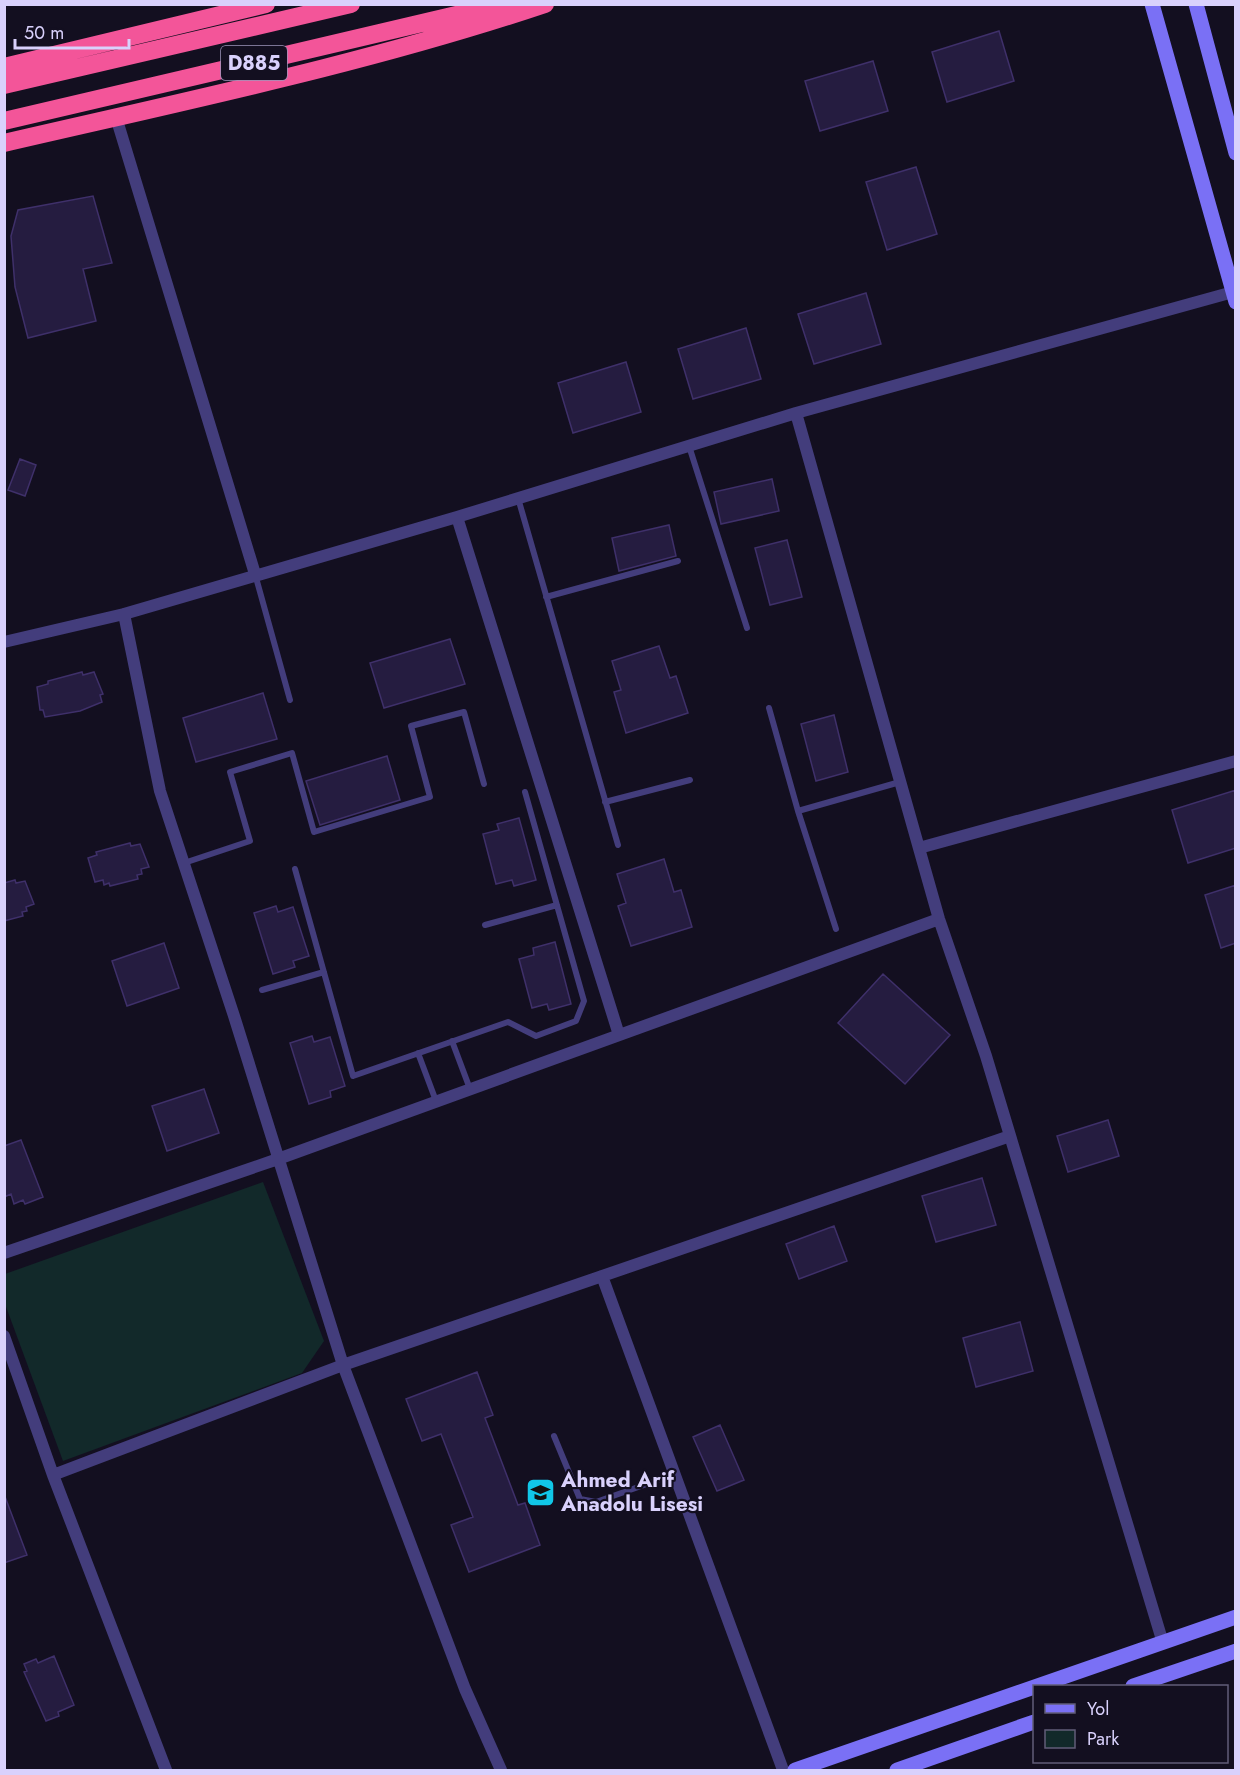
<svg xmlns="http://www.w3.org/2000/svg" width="1240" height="1775" font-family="Jost,sans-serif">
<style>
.green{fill:#12292a}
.building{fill:#251c40;stroke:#3f306a;stroke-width:1.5}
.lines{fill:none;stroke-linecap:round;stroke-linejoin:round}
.lane{stroke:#433d7c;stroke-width:6}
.street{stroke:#433d7c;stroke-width:12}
.secondary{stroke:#7a70f5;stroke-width:15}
.highway{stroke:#f35599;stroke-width:18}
.labels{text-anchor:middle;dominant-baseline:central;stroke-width:4.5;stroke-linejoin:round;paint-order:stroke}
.shield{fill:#130f20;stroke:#9e97ba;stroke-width:1.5}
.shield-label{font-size:20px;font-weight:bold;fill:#d9d1fc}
.poi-label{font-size:21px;font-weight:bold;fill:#d9d1fc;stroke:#130f20;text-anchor:start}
</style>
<rect width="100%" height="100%" fill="#130f20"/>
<path class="green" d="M 263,1182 L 324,1341 L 302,1373 L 63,1461 L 5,1304 L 5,1274 Z"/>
<path class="building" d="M 999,31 L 1014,81 L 947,102 L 932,52 Z
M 873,61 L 888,111 L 820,131 L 805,81 Z
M 916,167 L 937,234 L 887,250 L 866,182 Z
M 93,196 L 112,263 L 83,269 L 96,321 L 28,338 L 15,287 L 11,236 L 18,210 Z
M 866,293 L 881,344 L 814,364 L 798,314 Z
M 746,328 L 761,379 L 693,399 L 678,349 Z
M 626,362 L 641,412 L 573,433 L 558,383 Z
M 20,459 L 36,465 L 25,496 L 8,490 Z
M 772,479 L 779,511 L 721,524 L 714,492 Z
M 669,525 L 676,556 L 619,571 L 612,538 Z
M 787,540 L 802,597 L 770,605 L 755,548 Z
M 450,639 L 465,684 L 384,708 L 370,663 Z
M 659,646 L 670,678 L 676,676 L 688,713 L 626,733 L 614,692 L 621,690 L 612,661 Z
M 82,672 L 83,675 L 94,672 L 103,694 L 100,695 L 102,702 L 80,711 L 45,717 L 43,710 L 40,710 L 37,687 L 48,684 L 48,681 Z
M 263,693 L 277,739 L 196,762 L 183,718 Z
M 834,715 L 848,772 L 816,781 L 801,724 Z
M 387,756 L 400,800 L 320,825 L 306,781 Z
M 1236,790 L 1236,848 L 1188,863 L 1172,810 Z
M 519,818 L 536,880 L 514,886 L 512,880 L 496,884 L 483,834 L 499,830 L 497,824 Z
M 130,843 L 131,846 L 140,844 L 149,867 L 141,869 L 142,874 L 137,875 L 138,879 L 110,886 L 109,883 L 104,885 L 103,880 L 95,882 L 88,858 L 97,855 L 96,852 Z
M 664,859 L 674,892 L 681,890 L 692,927 L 631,946 L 618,906 L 626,903 L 617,874 Z
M 15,880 L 16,883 L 25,881 L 34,904 L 26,907 L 27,911 L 22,912 L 23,916 L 4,921 L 4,883 Z
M 1236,885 L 1236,943 L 1221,948 L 1205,895 Z
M 276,906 L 278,912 L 293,907 L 309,956 L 293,961 L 295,967 L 273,974 L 254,913 Z
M 555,942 L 571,1004 L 549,1010 L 547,1004 L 532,1008 L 519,959 L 534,955 L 533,948 Z
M 164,943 L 179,988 L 127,1006 L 112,961 Z
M 883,974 L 950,1035 L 905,1084 L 838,1023 Z
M 312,1036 L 314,1042 L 330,1037 L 345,1086 L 330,1091 L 331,1097 L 309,1104 L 290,1043 Z
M 204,1089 L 219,1133 L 167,1151 L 152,1106 Z
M 1108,1120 L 1119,1156 L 1068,1172 L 1057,1136 Z
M 21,1140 L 43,1197 L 25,1204 L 23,1200 L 14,1204 L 11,1194 L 4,1197 L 4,1146 Z
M 982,1178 L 996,1225 L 936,1242 L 922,1196 Z
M 834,1226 L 847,1261 L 799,1279 L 786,1244 Z
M 1020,1322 L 1033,1371 L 976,1387 L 963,1338 Z
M 477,1372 L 493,1415 L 485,1418 L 518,1505 L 525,1503 L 540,1545 L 469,1572 L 451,1525 L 473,1517 L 441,1434 L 422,1441 L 406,1399 Z
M 720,1425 L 744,1480 L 717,1491 L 693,1437 Z
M 4,1494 L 27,1555 L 4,1563 Z
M 54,1656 L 74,1705 L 58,1712 L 59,1716 L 46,1721 L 24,1672 L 27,1671 L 24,1664 L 36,1659 L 38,1663 Z"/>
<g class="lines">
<path class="lane" d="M 689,446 L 747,628
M 518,498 L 618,845
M 255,574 L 290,700
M 546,597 L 678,561
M 769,708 L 798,811 L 836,929
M 605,802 L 690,780
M 798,811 L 900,782
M 184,863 L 250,841 L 230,772 L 292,753 L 314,832 L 430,797 L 411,726 L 464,712 L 484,784
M 295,869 L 353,1076 L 508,1022 L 536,1036 L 576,1021 L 584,1001 L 525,792
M 485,925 L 557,905
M 262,990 L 324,972
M 452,1041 L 470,1089
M 418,1053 L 436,1101
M 554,1436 L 580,1499 L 596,1502 L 675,1474"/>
<path class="street" d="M 116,117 L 255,574
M 796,413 L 939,919 L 986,1056 L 1163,1643
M 457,517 L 619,1035
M 124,614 L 160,791 L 234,1016 L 343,1365 L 465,1689 L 501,1770
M 4,642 L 124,614 L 457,517 L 796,413 L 1233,292
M 919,848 L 1236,761
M 4,1253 L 278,1159 L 939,919
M 602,1276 L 783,1770
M 4,1336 L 53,1475 L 166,1770
M 53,1475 L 343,1365 L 1010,1136"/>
<path class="secondary" d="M 1152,4 L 1236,302
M 1196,4 L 1236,153
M 1133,1686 L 1236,1651
M 795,1770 L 1236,1617
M 897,1770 L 1034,1722"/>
<path class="highway" d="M 4,67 L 266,4
M 4,85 L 351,4
M 4,121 L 503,4
M 4,143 C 185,101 369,63 545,4"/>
</g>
<defs>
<symbol id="school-square" viewBox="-11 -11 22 22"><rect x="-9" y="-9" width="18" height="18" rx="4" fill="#11c7e8" stroke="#130f20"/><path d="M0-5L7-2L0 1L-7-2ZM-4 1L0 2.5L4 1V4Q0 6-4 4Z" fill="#111"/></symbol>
</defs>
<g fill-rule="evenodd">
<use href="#school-square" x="524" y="1476" width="33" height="33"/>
</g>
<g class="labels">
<rect class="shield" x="221" y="46" width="66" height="34" rx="4.5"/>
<g class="shield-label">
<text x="254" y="63">D885</text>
</g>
<g class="poi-label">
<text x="561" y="1480">Ahmed Arif<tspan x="561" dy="24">Anadolu Lisesi</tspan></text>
</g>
</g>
<rect width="1240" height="1775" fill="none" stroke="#d9d1fc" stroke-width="12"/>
<rect x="1033" y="1685" width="195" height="78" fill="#130f20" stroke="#625d78" stroke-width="1.5"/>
<rect x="1045" y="1704" width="30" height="9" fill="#7a70f5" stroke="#625d78" stroke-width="1.5"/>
<text x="1087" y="1715" font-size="18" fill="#d9d1fc">Yol</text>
<rect x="1045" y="1730" width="30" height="18" fill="#12292a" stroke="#625d78" stroke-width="1.5"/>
<text x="1087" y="1745" font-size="18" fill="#d9d1fc">Park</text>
<path d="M15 39v9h114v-9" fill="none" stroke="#d9d1fc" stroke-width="3"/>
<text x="24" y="39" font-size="18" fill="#d9d1fc" stroke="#130f20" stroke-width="4.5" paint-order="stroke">50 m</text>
</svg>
